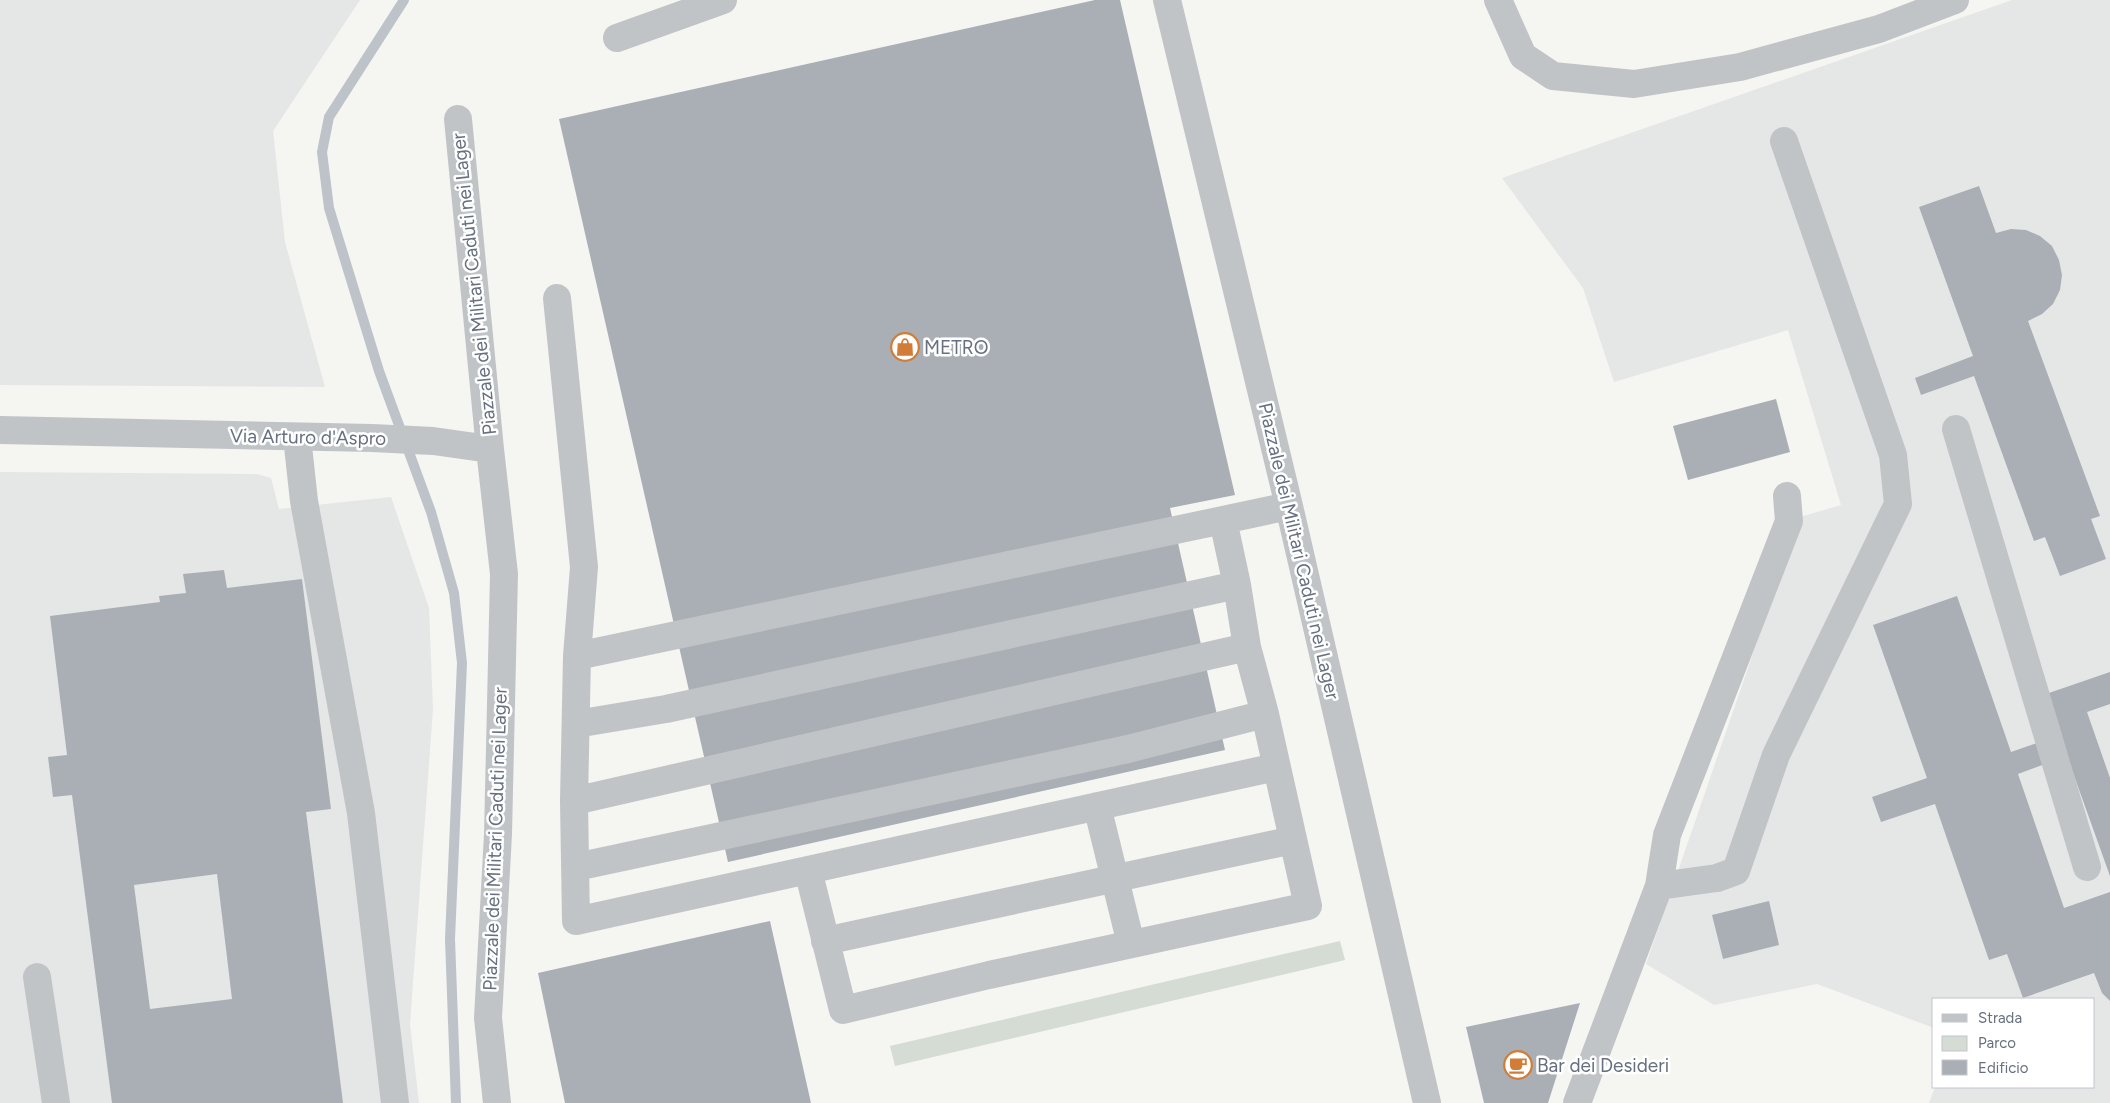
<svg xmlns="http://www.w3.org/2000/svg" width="2110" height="1103" font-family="Figtree,sans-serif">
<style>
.built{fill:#e5e6e6}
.green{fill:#d5dcd4}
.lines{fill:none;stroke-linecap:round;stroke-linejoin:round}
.stream{stroke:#bdc3c9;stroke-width:10}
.building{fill:#aaafb5;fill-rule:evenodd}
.minor{stroke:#c1c4c7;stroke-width:28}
.labels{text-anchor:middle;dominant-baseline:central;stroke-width:5;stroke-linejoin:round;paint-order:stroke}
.street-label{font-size:19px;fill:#677080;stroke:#fff}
.poi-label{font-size:19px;fill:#677080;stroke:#fff;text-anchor:start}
</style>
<rect width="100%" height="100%" fill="#f5f5f2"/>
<path class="built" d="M 0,0 L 360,0 L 273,131 L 285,242 L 325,387 L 0,385 Z
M 2012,0 L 2110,0 L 2110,1103 L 1929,1103 L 1935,1087 L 2094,1087 L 2094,999 L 1934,999 L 1934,1028 L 1817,984 L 1714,1005 L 1646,964 L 1800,517 L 1841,505 L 1788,330 L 1614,382 L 1583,288 L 1502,178 Z
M 0,472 L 257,474 L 271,478 L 279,509 L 391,497 L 429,608 L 433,709 L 410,1024 L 419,1103 L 0,1103 Z"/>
<path class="green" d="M 1340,941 L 1345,960 L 895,1066 L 890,1046 Z"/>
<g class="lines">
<path class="stream" d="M 404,0 L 329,117 L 322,152 L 329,208 L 379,371 L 431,512 L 454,593 L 462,663 L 450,939 L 456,1103"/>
</g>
<path class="building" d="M 1095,0 L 1120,0 L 1235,495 L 1170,508 L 1225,750 L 728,862 L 559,119 Z
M 1979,186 L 1996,233 L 2011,229 L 2026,230 L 2040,236 L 2052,246 L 2059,260 L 2062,275 L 2060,290 L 2053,304 L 2042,314 L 2028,321 L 2100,516 L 2091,519 L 2106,559 L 2060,576 L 2045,537 L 2034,541 L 1974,376 L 1921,395 L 1915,378 L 1973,356 L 1919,207 Z
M 1776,399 L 1790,452 L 1688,480 L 1673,426 Z
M 224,570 L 227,588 L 302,579 L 331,809 L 306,812 L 343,1103 L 112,1103 L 72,795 L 53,797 L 48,757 L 67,755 L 50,616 L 160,602 L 159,596 L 186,593 L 183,574 ZM 217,874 L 232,999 L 150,1009 L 134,885 Z
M 1957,596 L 2011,752 L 2060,735 L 2046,694 L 2110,672 L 2110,704 L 2087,712 L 2110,778 L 2110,876 L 2067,756 L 2018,774 L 2064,908 L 2110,892 L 2110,1001 L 2102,993 L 2094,973 L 2023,998 L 2007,954 L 1989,960 L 1935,804 L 1881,822 L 1872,797 L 1927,778 L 1873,625 Z
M 1769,901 L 1779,945 L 1723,959 L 1712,915 Z
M 770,921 L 811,1103 L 565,1103 L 538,973 Z
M 1580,1003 L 1548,1103 L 1484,1103 L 1466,1027 Z"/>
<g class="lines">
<path class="minor" d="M 1167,0 L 1289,506 L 1427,1103
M 1498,0 L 1523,56 L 1553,76 L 1634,84 L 1740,67 L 1879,29 L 1955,0
M 617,38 L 723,0
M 458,119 L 490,449
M 557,298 L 584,567 L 577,656 L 574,801 L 576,921 L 1276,767
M 1956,429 L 2087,867
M 0,430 L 372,438 L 433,441 L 490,449 L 504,574 L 498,834 L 488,1018 L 497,1103
M 297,437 L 304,501 L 361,813 L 395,1103
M 577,656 L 1223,520
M 576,724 L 666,709 L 1237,585
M 574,801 L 1247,647
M 1097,806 L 1131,944
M 576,867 L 1128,749 L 1265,714
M 808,870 L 843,1010 L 989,975 L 1308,906 L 1265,714 L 1247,647 L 1237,585 L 1223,520 L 1289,506
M 1659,886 L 1717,878 L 1736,871 L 1776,755 L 1898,504 L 1893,455 L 1784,141
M 825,941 L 1293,840
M 37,977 L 56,1103
M 1577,1103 L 1659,886 L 1667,835 L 1789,521 L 1787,496"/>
</g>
<defs>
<symbol id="shop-ring" viewBox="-11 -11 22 22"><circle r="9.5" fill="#fff" stroke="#d17c37" stroke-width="1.5"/><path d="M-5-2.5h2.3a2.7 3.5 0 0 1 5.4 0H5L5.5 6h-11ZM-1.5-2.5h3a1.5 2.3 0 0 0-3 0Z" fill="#d17c37"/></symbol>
<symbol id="cafe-ring" viewBox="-11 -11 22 22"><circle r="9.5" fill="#fff" stroke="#d17c37" stroke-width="1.5"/><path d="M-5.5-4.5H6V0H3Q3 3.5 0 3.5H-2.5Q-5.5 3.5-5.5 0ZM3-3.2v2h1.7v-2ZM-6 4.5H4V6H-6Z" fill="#d17c37"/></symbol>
</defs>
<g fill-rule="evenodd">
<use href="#shop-ring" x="889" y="331" width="32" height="32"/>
<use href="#cafe-ring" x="1502" y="1049" width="32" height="32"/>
</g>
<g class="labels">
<g class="street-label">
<text transform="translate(474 284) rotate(-96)">Piazzale dei Militari Caduti nei Lager</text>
<text transform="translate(308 437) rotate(1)">Via Arturo d'Aspro</text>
<text transform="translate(1299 551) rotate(77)">Piazzale dei Militari Caduti nei Lager</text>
<text transform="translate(495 839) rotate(-88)">Piazzale dei Militari Caduti nei Lager</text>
</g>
<g class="poi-label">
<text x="924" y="347">METRO</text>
<text x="1537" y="1065">Bar dei Desideri</text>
</g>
</g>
<rect x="1932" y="998" width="162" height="90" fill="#ffffff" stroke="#c2c6cc"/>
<rect x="1942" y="1014" width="25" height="8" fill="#c1c4c7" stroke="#c2c6cc"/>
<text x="1978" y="1023" font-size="15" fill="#677080">Strada</text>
<rect x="1942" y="1036" width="25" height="15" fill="#d5dcd4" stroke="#c2c6cc"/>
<text x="1978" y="1048" font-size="15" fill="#677080">Parco</text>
<rect x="1942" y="1060" width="25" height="15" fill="#aaafb5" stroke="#c2c6cc"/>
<text x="1978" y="1073" font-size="15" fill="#677080">Edificio</text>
</svg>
